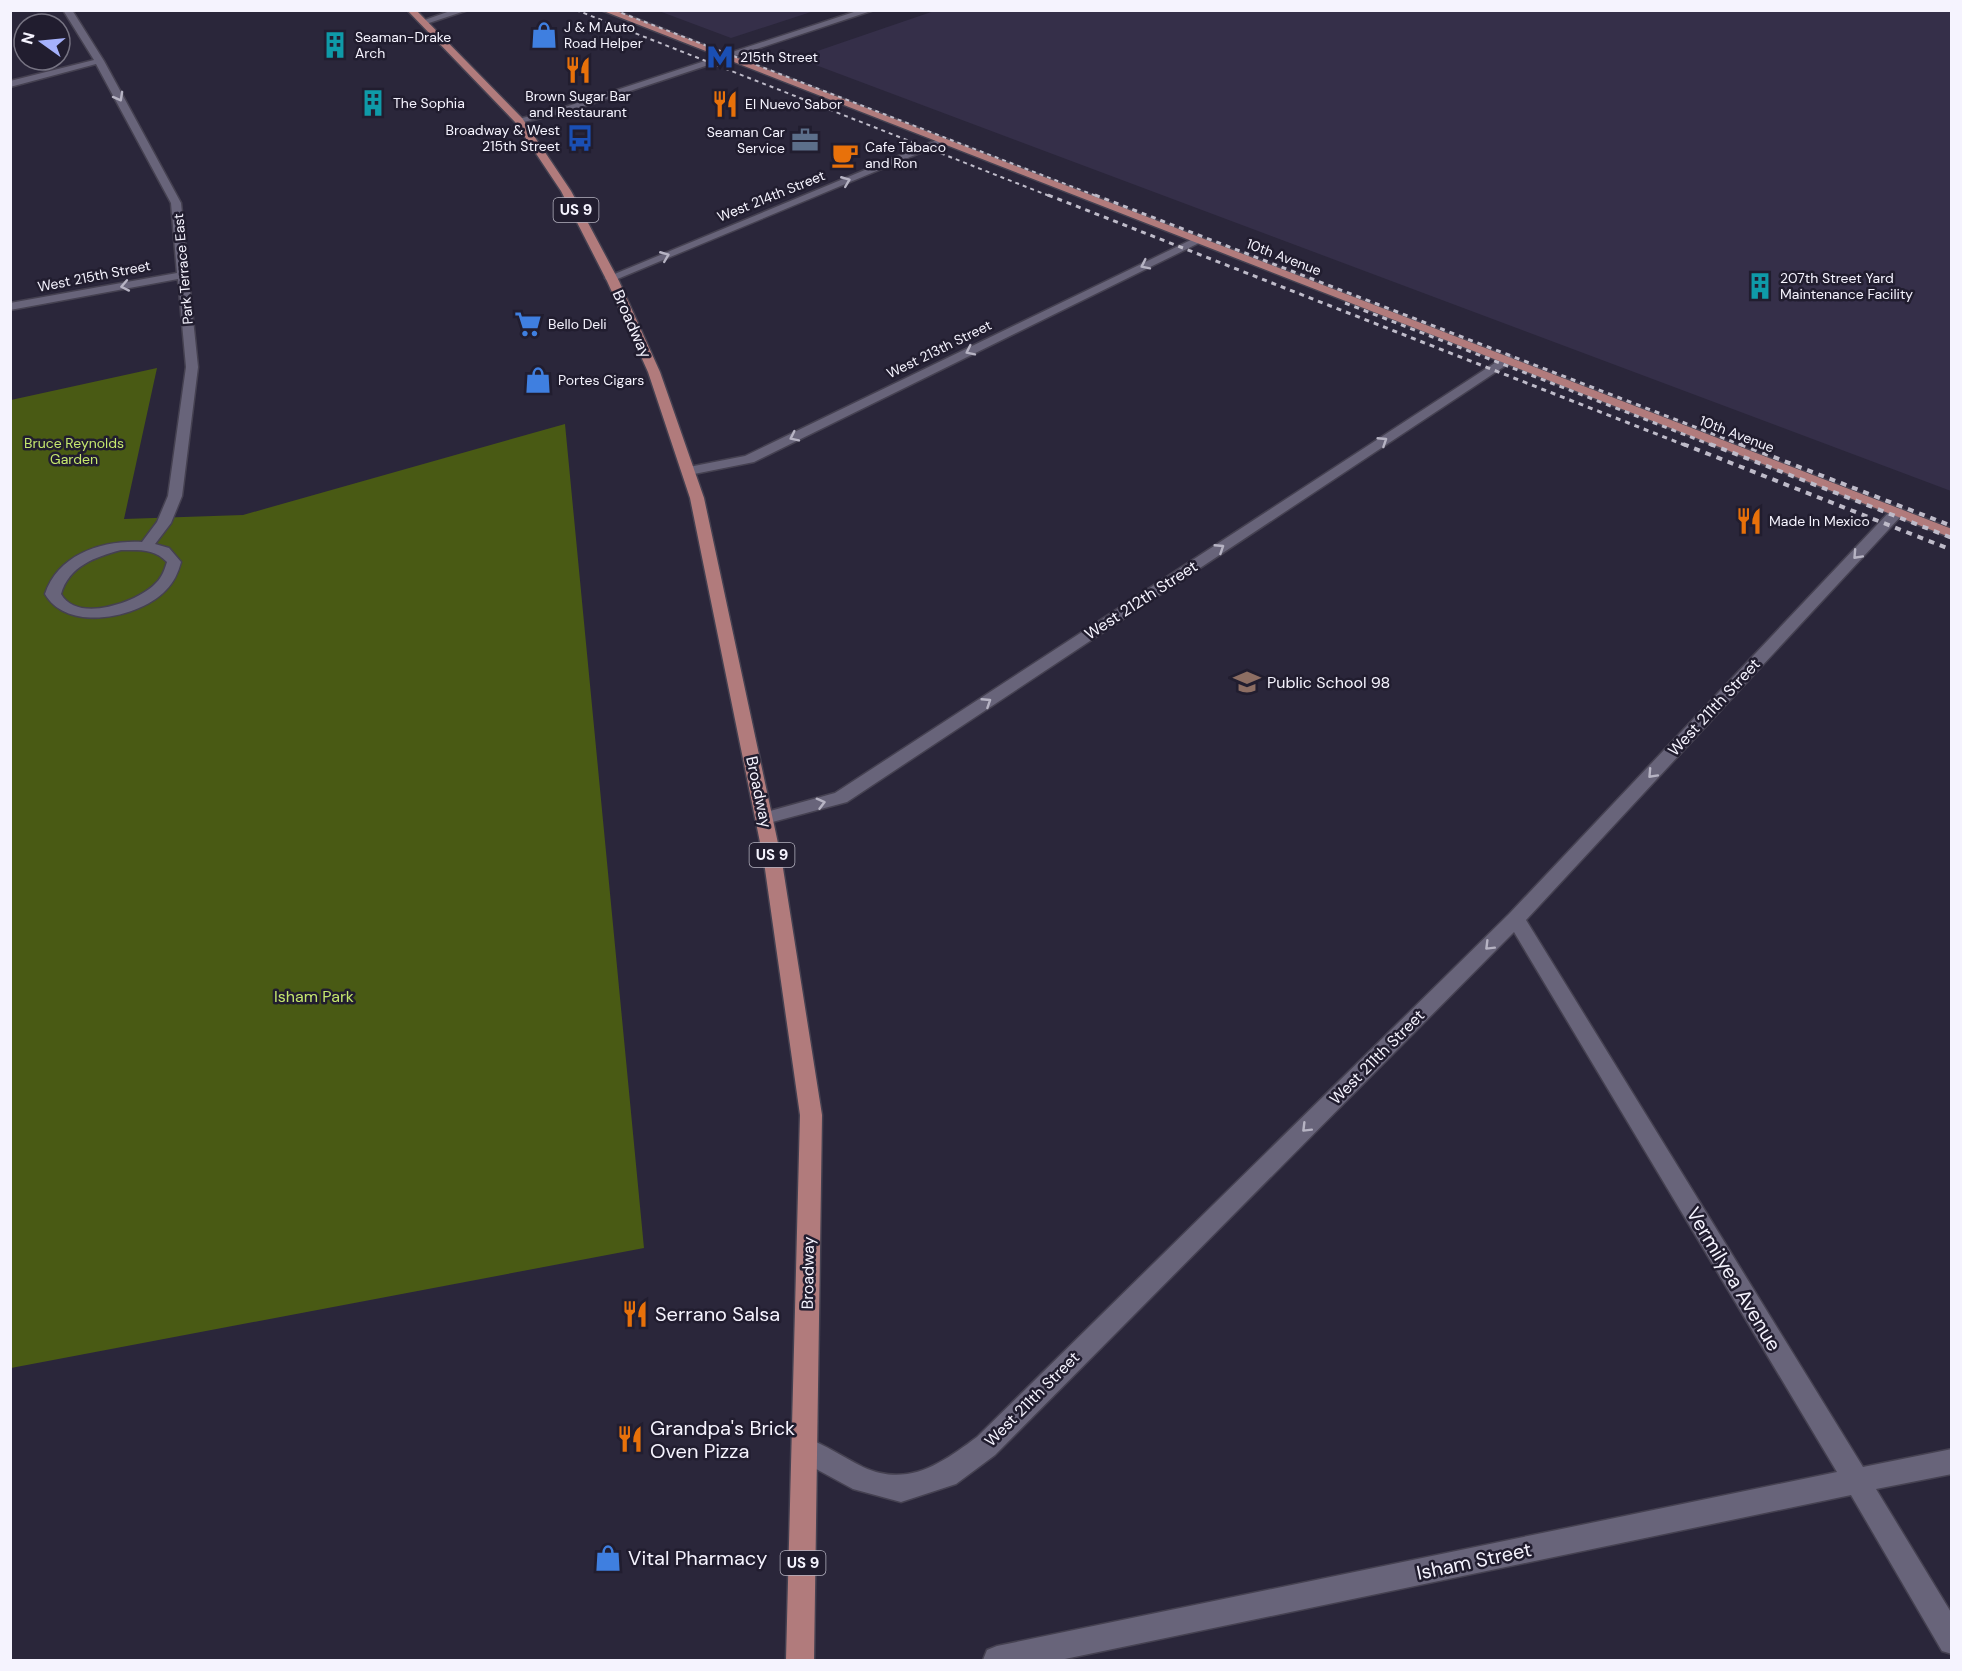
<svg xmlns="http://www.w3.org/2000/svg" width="1962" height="1671" font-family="'DM Sans',sans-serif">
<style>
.built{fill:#352f49}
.green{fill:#495a14}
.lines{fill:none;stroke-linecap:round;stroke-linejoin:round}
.minor-casing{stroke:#454151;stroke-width:3}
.tertiary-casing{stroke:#454151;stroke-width:3}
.primary-casing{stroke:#454151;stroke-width:3}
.minor{fill:#68647a;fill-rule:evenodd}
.tertiary{fill:#68647a;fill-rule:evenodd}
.primary{fill:#b17b7c;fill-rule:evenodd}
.rail-far2{stroke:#bebbc9;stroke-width:2;stroke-dasharray:4 4;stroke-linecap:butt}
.rail-far1{stroke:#bebbc9;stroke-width:3;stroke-dasharray:5 5;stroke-linecap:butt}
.rail{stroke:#bebbc9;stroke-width:4;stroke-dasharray:6 6;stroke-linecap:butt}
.oneway{stroke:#b6b3c3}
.labels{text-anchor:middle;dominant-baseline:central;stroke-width:5;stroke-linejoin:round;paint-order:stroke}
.far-poi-label{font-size:14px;fill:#f5f3fe;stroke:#211d2f;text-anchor:start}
.far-street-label{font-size:14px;fill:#f5f3fe;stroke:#211d2f}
.far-park-label{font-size:14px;fill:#c5e76e;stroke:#211d2f}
.shield{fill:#211d2f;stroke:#b5b3c0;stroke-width:1.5}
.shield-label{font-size:15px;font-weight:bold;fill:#f5f3fe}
.street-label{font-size:16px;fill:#f5f3fe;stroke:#211d2f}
.poi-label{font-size:16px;fill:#f5f3fe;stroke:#211d2f;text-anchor:start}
.park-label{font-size:16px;fill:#c5e76e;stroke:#211d2f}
.near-street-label{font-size:20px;fill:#f5f3fe;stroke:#211d2f}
.near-poi-label{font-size:20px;fill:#f5f3fe;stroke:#211d2f;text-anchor:start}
</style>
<rect width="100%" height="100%" fill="#2a263a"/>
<path class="built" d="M 937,10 L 1951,11 L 1951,491 L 797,58 Z
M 659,11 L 814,11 L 731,38 Z"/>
<path class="green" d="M 157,368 L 124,519 L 243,515 L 565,424 L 644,1248 L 11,1368 L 11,400 Z"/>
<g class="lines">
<defs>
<path id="minor" d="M 63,10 L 72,10 L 104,61 L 181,203 L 198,367 L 182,496 L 171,523 L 155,544 L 169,548 L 181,562 C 178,573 174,582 166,590 C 140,618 67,633 45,594 C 58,554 103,540 142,542 L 157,522 L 168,496 L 186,367 L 178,279 L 10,310 L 10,303 L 177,273 L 171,203 L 96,64 L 10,87 L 10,81 L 94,60 ZM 121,550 C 138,550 154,548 167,562 C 164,572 161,579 153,586 C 134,603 77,623 61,594 C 69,566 95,557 121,550 Z
M 453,10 L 468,10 L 423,25 L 419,22 Z
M 937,140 L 946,142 L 615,280 L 607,280 L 605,278 Z
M 1197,237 L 1203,240 L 1201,242 L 754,462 L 689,475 L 682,471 L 689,467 L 745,456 Z
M 1507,355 L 1511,356 L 1513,359 L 1511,362 L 847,802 L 765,824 L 759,822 L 756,818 L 759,814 L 835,793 Z"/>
<path id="tertiary" d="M 860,10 L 874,10 L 564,113 L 519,123 L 514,120 L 559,109 Z
M 1897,508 L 1902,509 L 1904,512 L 1902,515 L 1526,920 L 1863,1467 L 1952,1449 L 1952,1474 L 1876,1489 L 1952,1614 L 1952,1654 L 1942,1651 L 1851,1495 L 1060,1660 L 983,1660 L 987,1650 L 997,1646 L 1837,1472 L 1514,932 L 995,1455 L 956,1484 L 901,1502 L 853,1489 L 796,1458 L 792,1449 L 796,1440 L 805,1437 C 825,1445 843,1457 863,1467 C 908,1488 942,1463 977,1437 L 1509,914 L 1892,509 Z"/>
<path id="primary" d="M 407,10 L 416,10 L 522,118 L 571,191 L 619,281 L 660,372 L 704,498 L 782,862 L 822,1115 L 814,1660 L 786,1660 L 800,1115 L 764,862 L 690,498 L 648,372 L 607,281 L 561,191 L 515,122 Z
M 601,10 L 614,10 L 1952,529 L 1952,538 Z"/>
</defs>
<use href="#minor" class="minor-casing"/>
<use href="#tertiary" class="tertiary-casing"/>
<use href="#primary" class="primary-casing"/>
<use href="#minor" class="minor"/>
<use href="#tertiary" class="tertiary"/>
<use href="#primary" class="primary"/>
<path class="rail-far2" d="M 576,10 L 1052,197
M 614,10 L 1099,197"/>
<path class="rail-far1" d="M 1048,195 L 1687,446
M 1095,195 L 1744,446
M 1345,303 L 1714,446"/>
<path class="rail" d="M 1683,444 L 1952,550
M 1710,444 L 1952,538
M 1740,444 L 1952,526"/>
</g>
<defs><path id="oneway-chevron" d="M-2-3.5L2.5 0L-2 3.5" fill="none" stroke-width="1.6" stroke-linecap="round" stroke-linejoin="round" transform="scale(1.5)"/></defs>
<g class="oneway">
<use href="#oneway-chevron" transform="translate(119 97) rotate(61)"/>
<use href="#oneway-chevron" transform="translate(846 181) rotate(-22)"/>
<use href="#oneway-chevron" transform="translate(665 256) rotate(-22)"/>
<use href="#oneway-chevron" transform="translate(1145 265) rotate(154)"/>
<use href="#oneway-chevron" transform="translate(125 286) rotate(169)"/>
<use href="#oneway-chevron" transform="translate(970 351) rotate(154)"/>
<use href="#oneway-chevron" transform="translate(794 437) rotate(154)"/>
<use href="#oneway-chevron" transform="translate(1383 441) rotate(-33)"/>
<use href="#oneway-chevron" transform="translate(1220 548) rotate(-33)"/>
<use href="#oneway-chevron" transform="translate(1857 555) rotate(133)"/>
<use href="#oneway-chevron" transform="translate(987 702) rotate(-33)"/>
<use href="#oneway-chevron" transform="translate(1652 774) rotate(133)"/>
<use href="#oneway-chevron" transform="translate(821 803) rotate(-15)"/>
<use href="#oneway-chevron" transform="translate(1489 946) rotate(135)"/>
<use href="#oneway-chevron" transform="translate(1306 1128) rotate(135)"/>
</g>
<defs>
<symbol id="shop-bare" viewBox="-9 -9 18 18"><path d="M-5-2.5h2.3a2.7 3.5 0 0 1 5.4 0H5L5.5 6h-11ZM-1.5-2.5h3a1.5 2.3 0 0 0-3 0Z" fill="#3f7fe0" stroke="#211d2f" stroke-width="2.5" paint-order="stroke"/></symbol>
<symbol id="building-bare" viewBox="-9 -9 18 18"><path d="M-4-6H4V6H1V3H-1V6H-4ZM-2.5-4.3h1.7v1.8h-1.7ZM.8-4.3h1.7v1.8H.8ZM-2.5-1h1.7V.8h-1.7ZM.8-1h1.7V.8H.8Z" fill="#0f9aa8" stroke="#211d2f" stroke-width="2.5" paint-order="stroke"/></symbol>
<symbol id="metro-bare" viewBox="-9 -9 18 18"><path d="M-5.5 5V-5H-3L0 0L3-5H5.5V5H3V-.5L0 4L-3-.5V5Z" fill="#1a4fb4" stroke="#211d2f" stroke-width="2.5" paint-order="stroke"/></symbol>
<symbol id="restaurant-bare" viewBox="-9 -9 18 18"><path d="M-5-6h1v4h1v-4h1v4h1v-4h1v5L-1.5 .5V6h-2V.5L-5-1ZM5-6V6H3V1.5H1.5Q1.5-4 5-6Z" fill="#e8710a" stroke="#211d2f" stroke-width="2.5" paint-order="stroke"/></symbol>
<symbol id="bus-bare" viewBox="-9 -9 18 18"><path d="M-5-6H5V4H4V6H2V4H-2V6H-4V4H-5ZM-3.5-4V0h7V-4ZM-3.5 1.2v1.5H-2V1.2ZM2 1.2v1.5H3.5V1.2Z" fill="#1a4fb4" stroke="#211d2f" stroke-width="2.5" paint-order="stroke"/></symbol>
<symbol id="office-bare" viewBox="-9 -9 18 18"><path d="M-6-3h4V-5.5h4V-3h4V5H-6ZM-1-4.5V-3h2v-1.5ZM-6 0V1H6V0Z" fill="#5c6f8a" stroke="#211d2f" stroke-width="2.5" paint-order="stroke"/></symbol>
<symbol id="cafe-bare" viewBox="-9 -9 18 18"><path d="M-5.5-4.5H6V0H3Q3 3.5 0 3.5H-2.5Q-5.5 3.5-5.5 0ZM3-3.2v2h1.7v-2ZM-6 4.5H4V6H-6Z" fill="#e8710a" stroke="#211d2f" stroke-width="2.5" paint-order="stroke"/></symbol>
<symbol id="supermarket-bare" viewBox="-9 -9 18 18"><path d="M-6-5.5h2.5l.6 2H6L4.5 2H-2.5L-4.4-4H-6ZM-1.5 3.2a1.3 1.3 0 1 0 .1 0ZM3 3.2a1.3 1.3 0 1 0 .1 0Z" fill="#3f7fe0" stroke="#211d2f" stroke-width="2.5" paint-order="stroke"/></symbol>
<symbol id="school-bare" viewBox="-9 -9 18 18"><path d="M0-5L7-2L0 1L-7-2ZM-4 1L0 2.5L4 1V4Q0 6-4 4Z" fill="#8d6e63" stroke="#211d2f" stroke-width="2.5" paint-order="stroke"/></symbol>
</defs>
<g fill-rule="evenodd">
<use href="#shop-bare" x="525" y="16" width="38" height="38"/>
<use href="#building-bare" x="316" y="26" width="38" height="38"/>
<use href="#metro-bare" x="701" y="38" width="38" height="38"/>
<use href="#restaurant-bare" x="559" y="51" width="38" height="38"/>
<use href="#building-bare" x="354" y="84" width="38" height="38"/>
<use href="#restaurant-bare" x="706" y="85" width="38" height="38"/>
<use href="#bus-bare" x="561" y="119" width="38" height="38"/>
<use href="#office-bare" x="786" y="121" width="38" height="38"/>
<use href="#cafe-bare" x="826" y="136" width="38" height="38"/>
<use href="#building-bare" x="1741" y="267" width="38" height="38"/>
<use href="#supermarket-bare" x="509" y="305" width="38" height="38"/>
<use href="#shop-bare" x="519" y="361" width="38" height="38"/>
<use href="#restaurant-bare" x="1730" y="502" width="38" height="38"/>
<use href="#school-bare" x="1228" y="663" width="38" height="38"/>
<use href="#restaurant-bare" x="616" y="1295" width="38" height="38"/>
<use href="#restaurant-bare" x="611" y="1420" width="38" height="38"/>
<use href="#shop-bare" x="589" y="1539" width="38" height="38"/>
</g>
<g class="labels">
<g class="far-poi-label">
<text x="564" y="27">J &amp; M Auto<tspan x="564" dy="16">Road Helper</tspan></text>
<text x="355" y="37">Seaman-Drake<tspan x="355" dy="16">Arch</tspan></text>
<text x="740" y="57">215th Street</text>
<text x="578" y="96" text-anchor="middle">Brown Sugar Bar<tspan x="578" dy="16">and Restaurant</tspan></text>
<text x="393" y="103">The Sophia</text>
<text x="745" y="104">El Nuevo Sabor</text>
<text x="560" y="130" text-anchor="end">Broadway &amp; West<tspan x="560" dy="16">215th Street</tspan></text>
<text x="785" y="132" text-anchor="end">Seaman Car<tspan x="785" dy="16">Service</tspan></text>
<text x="865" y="147">Cafe Tabaco<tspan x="865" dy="16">and Ron</tspan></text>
<text x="1780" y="278">207th Street Yard<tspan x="1780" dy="16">Maintenance Facility</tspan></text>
<text x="548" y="324">Bello Deli</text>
<text x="558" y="380">Portes Cigars</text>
<text x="1769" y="521">Made In Mexico</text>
</g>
<g class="far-street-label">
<text transform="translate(771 196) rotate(-22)">West 214th Street</text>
<text transform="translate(1284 257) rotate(21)">10th Avenue</text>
<text transform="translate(183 269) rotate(-95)">Park Terrace East</text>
<text transform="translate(94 276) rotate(-11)">West 215th Street</text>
<text transform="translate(939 349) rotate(-26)">West 213th Street</text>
<text transform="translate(1737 434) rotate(21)">10th Avenue</text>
</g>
<g class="far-park-label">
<text x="74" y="443">Bruce Reynolds<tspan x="74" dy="16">Garden</tspan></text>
</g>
<g class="shield">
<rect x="553.5" y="198" width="45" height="24" rx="4.5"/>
<rect x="749.5" y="843" width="45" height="24" rx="4.5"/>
<rect x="780.5" y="1551" width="45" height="24" rx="4.5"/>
</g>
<g class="shield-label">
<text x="576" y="210">US 9</text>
<text x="772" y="855">US 9</text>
<text x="803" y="1563">US 9</text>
</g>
<g class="street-label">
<text transform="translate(632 324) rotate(66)">Broadway</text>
<text transform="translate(1141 600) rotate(-33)">West 212th Street</text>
<text transform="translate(1714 707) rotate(-47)">West 211th Street</text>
<text transform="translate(759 792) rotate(78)">Broadway</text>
<text transform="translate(1377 1057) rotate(-45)">West 211th Street</text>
<text transform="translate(808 1273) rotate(-89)">Broadway</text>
<text transform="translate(1032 1399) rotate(-45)">West 211th Street</text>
</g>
<g class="poi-label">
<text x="1267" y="682">Public School 98</text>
</g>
<g class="park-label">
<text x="314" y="996">Isham Park</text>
</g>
<g class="near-street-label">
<text transform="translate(1734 1279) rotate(59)">Vermilyea Avenue</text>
<text transform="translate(1474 1561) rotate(-12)">Isham Street</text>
</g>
<g class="near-poi-label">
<text x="655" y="1314">Serrano Salsa</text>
<text x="650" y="1428">Grandpa's Brick<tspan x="650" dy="23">Oven Pizza</tspan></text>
<text x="628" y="1558">Vital Pharmacy</text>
</g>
</g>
<rect width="1962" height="1671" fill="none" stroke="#f5f3fe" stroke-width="24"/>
<g transform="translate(42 42) rotate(285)"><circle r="28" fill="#211d2f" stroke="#767382" stroke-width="1.5"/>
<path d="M0-4.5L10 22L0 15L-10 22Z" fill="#a5b1fc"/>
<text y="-9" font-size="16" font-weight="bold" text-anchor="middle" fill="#f5f3fe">N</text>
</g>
</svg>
